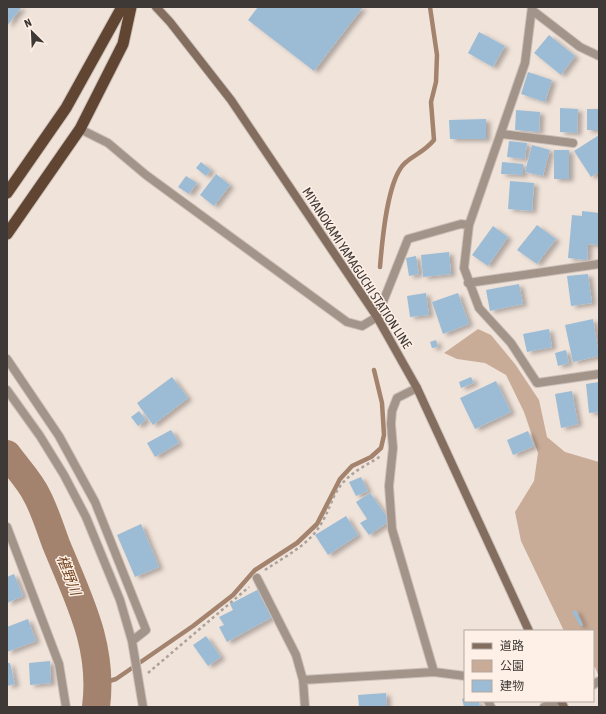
<svg xmlns="http://www.w3.org/2000/svg" width="606" height="714" font-family="'Asap Condensed','Noto Sans JP',sans-serif">
<style>
.green{fill:#c9ac98}
.lines{fill:none;stroke-linecap:round;stroke-linejoin:round}
.stream{stroke:#a3836d;stroke-width:4.5}
.river{stroke:#a3836d;stroke-width:28}
.building{fill:#9cbcd6;filter:url(#shadow)}
.minor-casing{stroke:#ccc1b9;stroke-width:10}
.secondary-casing{stroke:#ccc1b9;stroke-width:10}
.trunk-casing{stroke:#ccc1b9;stroke-width:13}
.path{stroke:#aca29c;stroke-width:2.5;stroke-dasharray:3 3;stroke-linecap:butt}
.minor{stroke:#a3948a;stroke-width:8}
.secondary{stroke:#826d5e;stroke-width:8}
.trunk{stroke:#604532;stroke-width:11}
.labels{text-anchor:middle;dominant-baseline:central;stroke-width:3;stroke-linejoin:round;paint-order:stroke}
.street-label{font-size:13px;fill:#3e3936;stroke:#fef0e7}
.water-label{font-size:14px;font-style:italic;fill:#724420;stroke:#fef0e7}
</style>
<defs>
<filter id="shadow"><feDropShadow dx="4.5" dy="2.5" stdDeviation="2" flood-color="#0004"/></filter>
</defs>
<rect width="100%" height="100%" fill="#f0e3da"/>
<path class="green" d="M 478,329 L 491,335 L 515,364 L 539,400 L 547,437 L 565,452 L 599,462 L 599,677 L 595,667 L 593,667 L 593,631 L 564,631 L 521,541 L 515,512 L 534,481 L 538,453 L 524,412 L 506,375 L 485,363 L 457,359 L 444,353 Z"/>
<g class="lines">
<path class="stream" d="M 380,267 C 382,242 387,179 405,163 C 416,153 423,153 434,140 L 431,102 L 436,82 L 437,55 L 430,7
M 99,684 L 116,679 L 193,626 L 233,595 L 255,570 L 297,543 L 317,524 L 340,479 L 352,466 L 371,457 L 381,448 L 384,435 L 382,403 L 374,370"/>
<path class="river" d="M 7,454 C 17,468 30,481 37,496 C 45,511 50,528 56,544 C 78,598 104,646 96,707"/>
</g>
<path class="building" d="M 7,7 L 22,7 L 7,26 Z
M 258,7 L 363,7 L 314,71 L 248,20 Z
M 479,32 L 505,46 L 493,67 L 468,53 Z
M 549,35 L 575,56 L 561,75 L 534,53 Z
M 528,72 L 552,80 L 545,102 L 521,94 Z
M 560,108 L 578,109 L 577,133 L 560,132 Z
M 587,109 L 599,109 L 599,130 L 587,130 Z
M 516,110 L 540,112 L 539,132 L 515,130 Z
M 486,119 L 486,139 L 450,139 L 449,120 Z
M 599,135 L 599,172 L 591,177 L 574,151 Z
M 509,141 L 527,143 L 525,159 L 507,157 Z
M 532,145 L 550,150 L 543,176 L 525,172 Z
M 554,150 L 569,150 L 569,179 L 554,179 Z
M 201,162 L 211,170 L 206,176 L 196,168 Z
M 502,162 L 523,164 L 523,175 L 501,174 Z
M 216,174 L 230,185 L 214,206 L 200,195 Z
M 186,176 L 197,183 L 189,194 L 178,187 Z
M 510,181 L 534,183 L 532,211 L 508,209 Z
M 582,211 L 599,213 L 599,245 L 588,244 L 587,260 L 568,258 L 572,215 L 582,216 Z
M 537,225 L 556,239 L 537,264 L 517,250 Z
M 493,226 L 508,237 L 488,266 L 472,255 Z
M 449,252 L 451,274 L 423,277 L 421,255 Z
M 416,256 L 419,274 L 409,276 L 406,258 Z
M 588,274 L 592,303 L 571,306 L 567,276 Z
M 519,284 L 523,304 L 490,311 L 486,290 Z
M 426,293 L 429,315 L 410,317 L 407,296 Z
M 458,293 L 469,324 L 443,334 L 432,302 Z
M 593,319 L 599,356 L 573,362 L 565,325 Z
M 549,329 L 552,347 L 527,352 L 523,334 Z
M 436,340 L 438,347 L 432,348 L 430,342 Z
M 566,350 L 569,363 L 558,366 L 555,353 Z
M 172,377 L 188,398 L 153,425 L 137,403 Z
M 471,377 L 474,383 L 461,388 L 459,382 Z
M 496,381 L 511,412 L 475,429 L 460,398 Z
M 599,382 L 599,412 L 589,413 L 586,384 Z
M 572,391 L 578,424 L 561,428 L 555,394 Z
M 139,411 L 146,420 L 138,426 L 131,417 Z
M 171,430 L 179,443 L 155,457 L 147,443 Z
M 528,431 L 534,446 L 513,455 L 507,440 Z
M 361,477 L 368,491 L 356,496 L 349,482 Z
M 370,493 L 390,521 L 369,535 L 360,523 L 367,519 L 356,502 Z
M 346,516 L 358,535 L 328,555 L 315,535 Z
M 141,524 L 159,567 L 135,577 L 117,535 Z
M 14,574 L 23,596 L 7,603 L 7,577 Z
M 259,589 L 274,616 L 227,642 L 219,627 L 224,625 L 219,617 L 233,610 L 230,604 Z
M 576,610 L 583,625 L 580,626 L 572,612 Z
M 28,619 L 36,641 L 7,652 L 7,627 Z
M 206,636 L 221,657 L 208,666 L 193,645 Z
M 50,661 L 51,683 L 30,685 L 29,663 Z
M 7,663 L 10,663 L 15,684 L 7,686 Z
M 386,693 L 387,707 L 359,707 L 358,695 Z
M 465,698 L 465,701 L 479,701 L 480,707 L 464,707 L 462,699 Z"/>
<g class="lines">
<defs>
<path id="minor" d="M 532,7 L 525,63 L 469,225 L 464,268 L 479,308 L 511,343 L 537,383 L 599,374
M 532,10 L 580,47 L 599,56
M 80,129 L 108,143 L 146,175 L 347,322 L 362,326 L 377,317 L 408,239 L 461,224 L 469,225
M 502,134 L 573,143
M 468,283 L 599,264
M 7,359 L 59,436 L 95,502 L 146,630 L 132,641
M 417,388 L 397,398 L 392,411 L 391,424 L 393,448 L 389,486 L 392,529 L 434,672
M 7,390 L 40,436 L 64,475 L 86,517 L 120,600 L 132,641 L 143,707
M 7,527 L 59,664 L 66,707
M 257,578 L 296,655 L 303,680 L 305,707
M 303,680 L 434,672 L 465,676
M 593,685 L 599,681
M 488,701 L 491,707
M 544,707 L 559,701"/>
<path id="secondary" d="M 156,7 L 170,22 L 231,100 L 377,317 L 417,388 L 529,631
M 561,701 L 564,707"/>
<path id="trunk" d="M 7,193 L 66,108 L 122,7
M 7,234 L 80,129 L 123,44 L 131,7"/>
</defs>
<use href="#minor" class="minor-casing"/>
<use href="#secondary" class="secondary-casing"/>
<use href="#trunk" class="trunk-casing"/>
<path class="path" d="M 265,570 C 281,559 299,550 312,536 C 328,519 329,501 341,485 C 351,472 367,465 381,456
M 148,673 L 249,587"/>
<use href="#minor" class="minor"/>
<use href="#secondary" class="secondary"/>
<use href="#trunk" class="trunk"/>
</g>
<g class="labels">
<g class="street-label">
<text transform="translate(357 268) rotate(57)">MIYANOKAMI YAMAGUCHI STATION LINE</text>
</g>
<g class="water-label">
<text transform="translate(69 575) rotate(69)">椹野川</text>
</g>
</g>
<rect width="606" height="714" fill="none" stroke="#3e3936" stroke-width="16"/>
<rect x="464" y="630" width="130" height="72" fill="#fef0e7" stroke="#b1a7a0"/>
<rect x="472" y="643" width="20" height="6" fill="#826d5e" stroke="#b1a7a0"/>
<text x="500" y="650" font-size="12" fill="#3e3936">道路</text>
<rect x="472" y="660" width="20" height="12" fill="#c9ac98" stroke="#b1a7a0"/>
<text x="500" y="670" font-size="12" fill="#3e3936">公園</text>
<rect x="472" y="680" width="20" height="12" fill="#9cbcd6" stroke="#b1a7a0"/>
<text x="500" y="690" font-size="12" fill="#3e3936">建物</text>
<g transform="translate(32 32) rotate(336)" stroke="#fef0e7" stroke-width="3" paint-order="stroke">
<path d="M0-3L7 15L0 10L-7 15Z" fill="#3e3936"/>
<text y="-6" font-size="11" font-weight="bold" text-anchor="middle" fill="#3e3936">N</text>
</g>
</svg>
